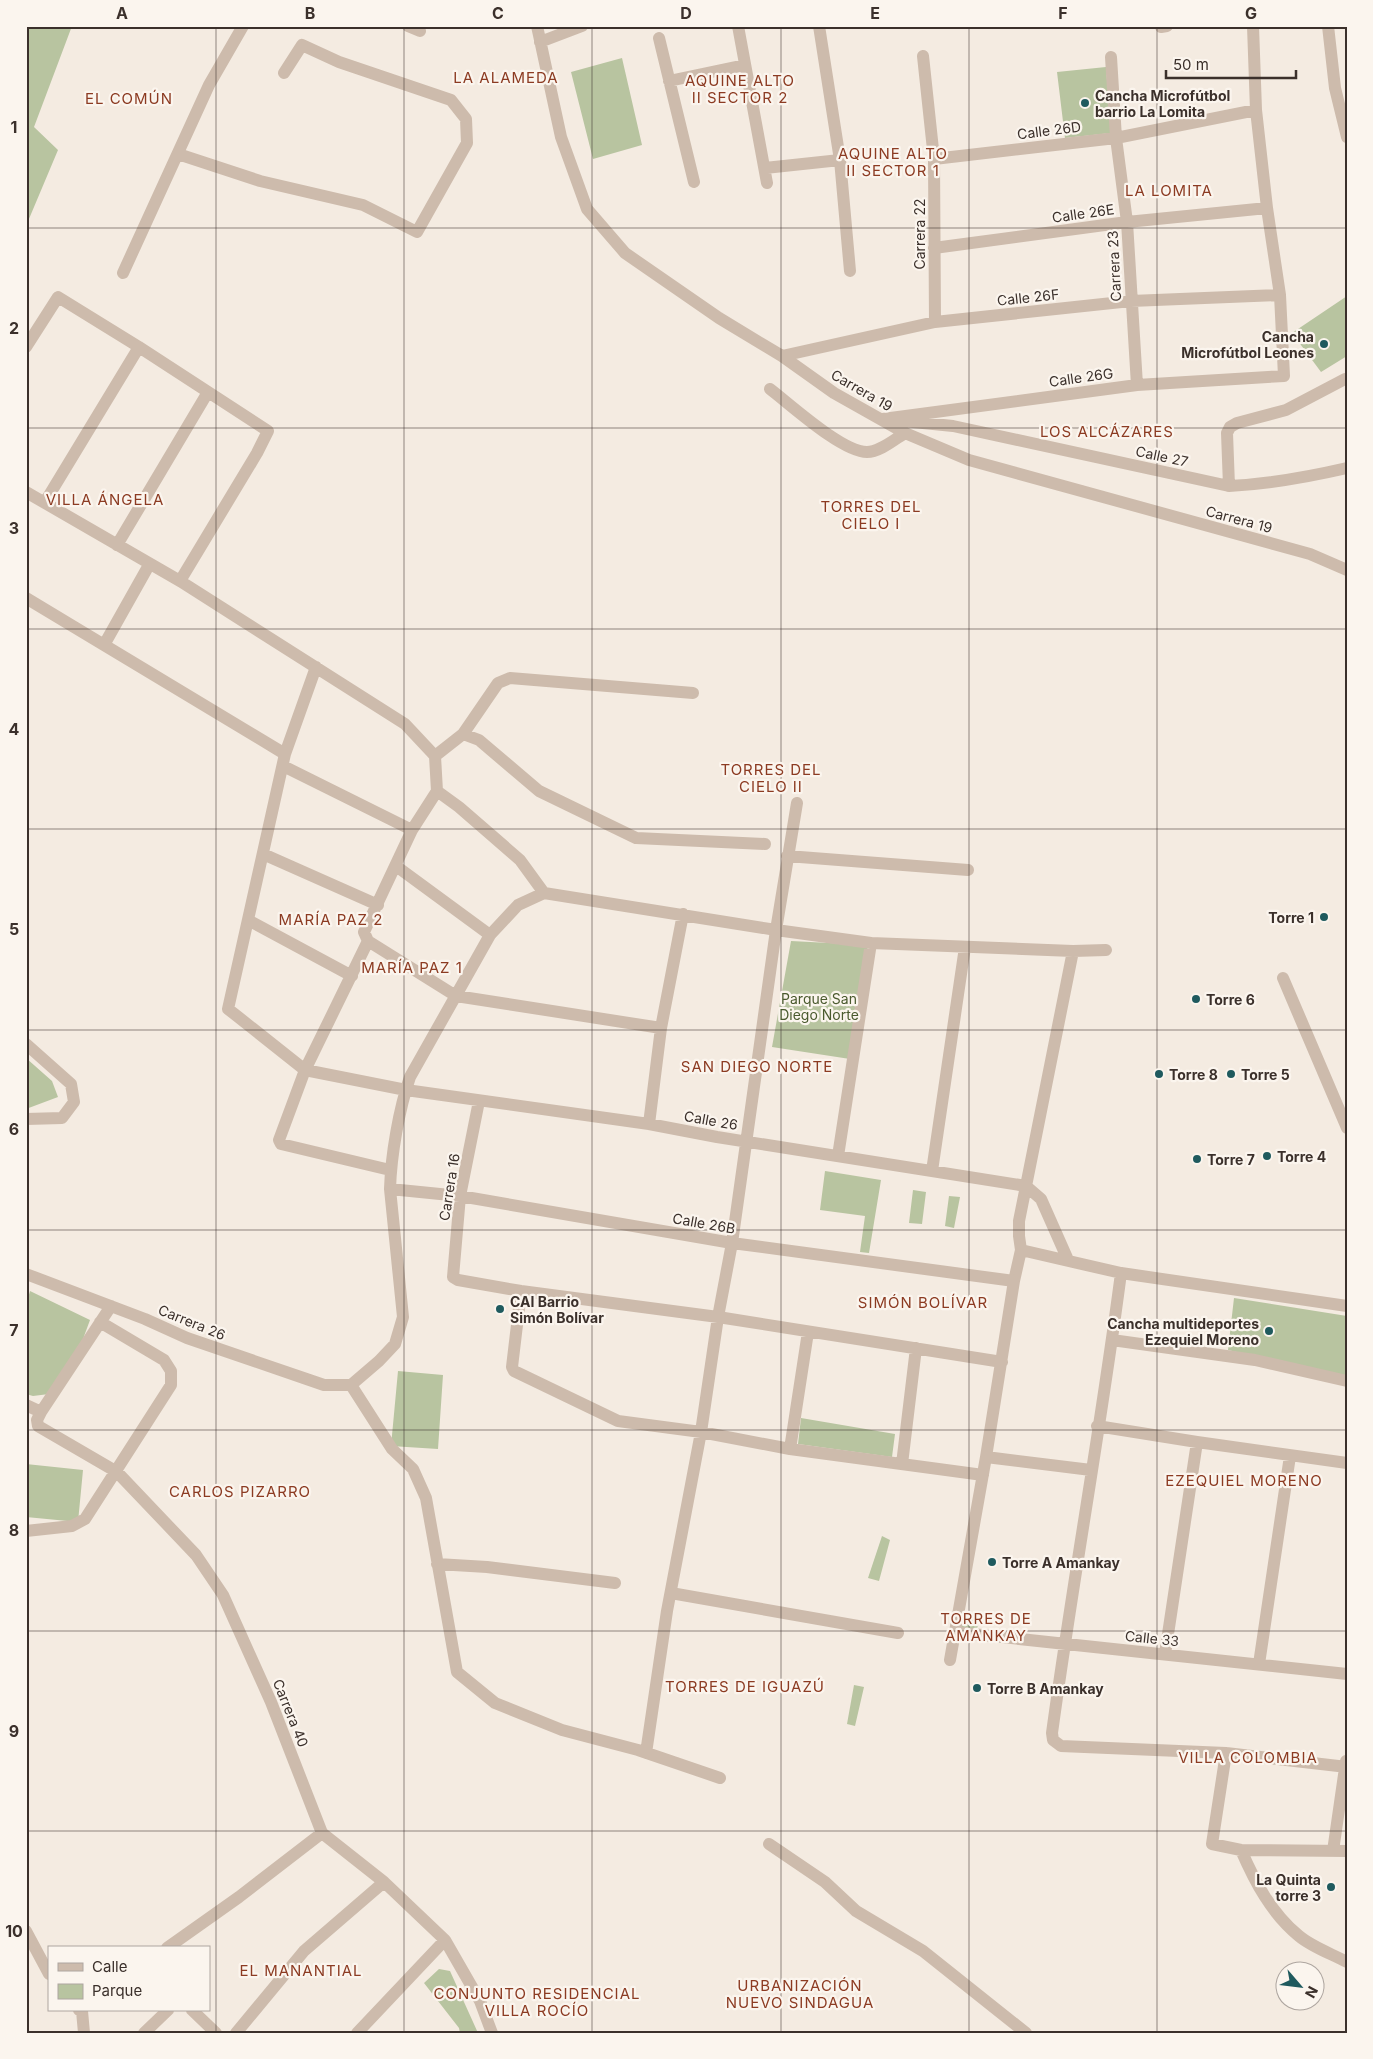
<svg xmlns="http://www.w3.org/2000/svg" width="1373" height="2059" font-family="Inter,sans-serif">
<style>
.green{fill:#b8c4a0}
.lines{fill:none;stroke-linecap:round;stroke-linejoin:round}
.minor{stroke:#cdbbac;stroke-width:12}
.grid{fill:none;stroke:#3b302b;stroke-width:1;stroke-opacity:0.55}
.poi-dot{fill:#1f5a5e;stroke:#fbf5ee;stroke-width:2}
.labels{text-anchor:middle;dominant-baseline:central;stroke-width:4.5;stroke-linejoin:round;paint-order:stroke}
.poi-label{font-size:14px;font-weight:bold;fill:#3b302b;stroke:#fbf5ee;text-anchor:start}
.street-label{font-size:14px;fill:#3b302b;stroke:#fbf5ee}
.park-label{font-size:14px;fill:#4a5a2e;stroke:#fbf5ee}
.neighbourhood-label{font-size:15px;letter-spacing:1px;fill:#8c3b22;stroke:#fbf5ee}
.neatline{fill:none;stroke:#3b302b;stroke-width:2}
.grid-label{font-size:16px;text-anchor:middle;font-weight:bold;fill:#3b302b}
</style>
<rect width="100%" height="100%" fill="#f4ebe1"/>
<path class="green" d="M 26,26 L 72,26 L 34,127 L 58,150 L 26,226 Z
M 622,58 L 642,145 L 593,159 L 571,72 Z
M 1106,67 L 1111,133 L 1065,138 L 1057,72 Z
M 1347,296 L 1347,356 L 1321,372 L 1292,333 Z
M 791,941 L 868,945 L 850,1059 L 772,1047 Z
M 26,1058 L 52,1081 L 58,1097 L 26,1109 Z
M 825,1171 L 881,1180 L 869,1253 L 860,1252 L 865,1216 L 820,1210 Z
M 913,1190 L 926,1192 L 922,1224 L 909,1223 Z
M 949,1196 L 960,1197 L 954,1228 L 945,1226 Z
M 30,1291 L 90,1320 L 83,1339 L 49,1394 L 33,1396 L 26,1394 L 26,1305 Z
M 1234,1298 L 1347,1316 L 1347,1378 L 1228,1350 Z
M 398,1371 L 443,1375 L 438,1449 L 391,1446 Z
M 801,1418 L 895,1434 L 892,1457 L 798,1444 Z
M 26,1464 L 83,1470 L 78,1522 L 26,1517 Z
M 882,1536 L 890,1540 L 879,1581 L 868,1578 Z
M 963,1613 L 980,1615 L 977,1629 L 961,1627 Z
M 854,1685 L 864,1687 L 855,1726 L 847,1724 Z
M 439,1969 L 450,1971 L 478,2033 L 460,2033 L 459,2028 L 424,1983 Z"/>
<g class="lines">
<path class="minor" d="M 408,26 L 420,31
M 537,26 L 561,137 L 587,209 L 625,253 L 719,318 L 782,356 L 834,393 L 905,433 L 969,460 L 1310,554 L 1347,570
M 738,26 L 767,183
M 1328,26 L 1335,88 L 1347,137
M 1161,27 L 1167,26
M 659,38 L 694,182
M 540,42 L 582,26
M 923,56 L 934,159 L 935,322
M 1111,57 L 1116,138 L 1127,222 L 1137,385
M 669,81 L 745,65
M 178,154 L 260,181 L 363,205 L 417,232 L 467,143 L 466,119 L 451,100 L 339,62 L 302,45 L 284,73
M 934,159 L 1116,138 L 1256,110
M 840,160 L 850,271
M 765,168 L 840,160 L 819,26
M 934,248 L 1127,222 L 1267,208
M 123,273 L 209,85 L 243,26
M 26,347 L 58,297 L 139,347 L 268,431 L 257,453 L 180,581
M 782,356 L 935,322 L 1131,301 L 1280,295
M 770,389 C 791,405 842,452 867,452 C 880,452 895,439 905,433
M 883,419 L 1137,385 L 1284,376 L 1280,295 L 1267,208 L 1256,110 L 1253,26
M 903,421 L 953,426 L 1229,486 C 1269,484 1308,477 1347,468
M 1229,486 L 1227,433 L 1230,427 L 1237,423 L 1286,410 L 1345,379
M 26,492 L 180,581 L 405,724 L 435,756 L 437,791 L 459,807 L 520,860 L 544,893
M 45,502 L 139,347
M 117,545 L 208,392
M 26,598 L 285,754
M 104,645 L 149,565
M 316,667 L 285,754 L 228,1009 L 237,1016 L 305,1070 L 406,1090 L 649,1124 L 717,1137 L 1026,1186 L 1041,1199 L 1068,1260
M 463,734 L 498,683 L 510,678 L 693,693
M 435,756 L 463,734 L 479,740 L 539,791 L 636,838 L 765,844
M 283,766 L 412,830
M 263,854 L 378,905
M 787,856 L 968,870
M 396,866 L 490,935
M 248,920 L 352,976
M 368,941 L 456,996 L 661,1028
M 1283,978 L 1347,1128
M 26,1044 L 71,1084 L 74,1102 L 62,1118 L 26,1119
M 479,1101 L 460,1196 L 453,1277 L 458,1280 L 521,1291 L 718,1317 L 1002,1362
M 649,1124 L 661,1028 L 683,914
M 838,1156 L 871,943
M 390,1170 L 281,1144 L 279,1140 L 305,1070 L 368,941 L 364,932 L 412,830 L 437,791
M 932,1171 L 965,947
M 390,1189 L 460,1196 L 732,1243 L 1014,1281
M 1021,1250 L 1121,1273 L 1347,1306
M 1121,1273 C 1101,1427 1073,1579 1052,1733 L 1053,1740 L 1061,1746 L 1226,1753 L 1347,1767
M 26,1274 L 145,1319 L 187,1338 L 324,1385 L 351,1385
M 521,1291 L 512,1367 L 514,1371 L 618,1421 L 701,1432 L 790,1449 L 983,1475
M 111,1306 L 41,1412 L 37,1420 L 38,1426 L 117,1472 L 196,1555 L 223,1595 L 271,1702 L 322,1833 L 384,1882 L 445,1940 L 480,2001 L 492,2033
M 1112,1340 L 1255,1360 L 1347,1381
M 351,1385 L 379,1361 L 395,1344 L 403,1317 L 390,1189 C 391,1155 399,1109 410,1077 L 490,935 L 518,905 L 544,893 L 776,930 L 871,943 L 1073,951 L 1106,950
M 351,1385 L 392,1449 L 413,1469 L 426,1498 L 457,1672 L 495,1703 L 562,1730 L 638,1750 L 720,1778
M 26,1405 L 41,1412
M 1097,1426 L 1197,1442 L 1347,1463
M 790,1449 L 808,1332
M 986,1457 L 1091,1470
M 902,1464 L 916,1348
M 26,1531 L 72,1526 L 85,1519 L 171,1385 L 171,1371 L 164,1360 L 100,1322
M 437,1564 L 487,1567 L 615,1583
M 671,1593 L 898,1633
M 954,1632 L 1347,1674
M 1165,1654 L 1197,1442
M 950,1660 L 986,1457 L 1014,1281 L 1021,1250 L 1019,1236 L 1019,1221 L 1073,951
M 1259,1664 L 1290,1456
M 646,1753 L 667,1611 L 701,1432 L 718,1317 L 732,1243 L 776,930 L 797,803
M 1226,1753 L 1212,1844 L 1241,1850 L 1347,1851
M 769,1844 L 825,1882 L 856,1911 L 923,1951 L 1026,2033
M 1241,1850 C 1255,1882 1271,1913 1299,1936 C 1312,1947 1332,1954 1347,1962
M 1333,1851 L 1346,1761
M 26,1931 L 49,1974
M 167,1948 L 239,1897 L 322,1833
M 79,2010 L 82,2011 L 84,2033
M 192,2010 L 216,2033
M 144,2033 L 168,2010
M 236,2033 L 304,1951 L 384,1882
M 357,2033 L 445,1940"/>
</g>
<path class="grid" d="M 216,26 L 216,2033M 404,26 L 404,2033M 592,26 L 592,2033M 781,26 L 781,2033M 969,26 L 969,2033M 1157,26 L 1157,2033M 26,228 L 1347,228M 26,428 L 1347,428M 26,629 L 1347,629M 26,829 L 1347,829M 26,1030 L 1347,1030M 26,1230 L 1347,1230M 26,1430 L 1347,1430M 26,1631 L 1347,1631M 26,1831 L 1347,1831"/>
<g class="poi-dot">
<circle cx="1085" cy="103" r="5"/>
<circle cx="1324" cy="344" r="5"/>
<circle cx="1324" cy="917" r="5"/>
<circle cx="1196" cy="999" r="5"/>
<circle cx="1159" cy="1074" r="5"/>
<circle cx="1231" cy="1074" r="5"/>
<circle cx="1267" cy="1156" r="5"/>
<circle cx="1197" cy="1159" r="5"/>
<circle cx="500" cy="1309" r="5"/>
<circle cx="1269" cy="1331" r="5"/>
<circle cx="992" cy="1562" r="5"/>
<circle cx="977" cy="1688" r="5"/>
<circle cx="1331" cy="1887" r="5"/>
</g>
<g class="labels">
<g class="poi-label">
<text x="1095" y="95">Cancha Microfútbol<tspan x="1095" dy="16">barrio La Lomita</tspan></text>
<text x="1314" y="336" text-anchor="end">Cancha<tspan x="1314" dy="16">Microfútbol Leones</tspan></text>
<text x="1314" y="917" text-anchor="end">Torre 1</text>
<text x="1206" y="999">Torre 6</text>
<text x="1169" y="1074">Torre 8</text>
<text x="1241" y="1074">Torre 5</text>
<text x="1277" y="1156">Torre 4</text>
<text x="1207" y="1159">Torre 7</text>
<text x="510" y="1301">CAI Barrio<tspan x="510" dy="16">Simón Bolívar</tspan></text>
<text x="1259" y="1323" text-anchor="end">Cancha multideportes<tspan x="1259" dy="16">Ezequiel Moreno</tspan></text>
<text x="1002" y="1562">Torre A Amankay</text>
<text x="987" y="1688">Torre B Amankay</text>
<text x="1321" y="1879" text-anchor="end">La Quinta<tspan x="1321" dy="16">torre 3</tspan></text>
</g>
<g class="street-label">
<text transform="translate(1049 130) rotate(-7)">Calle 26D</text>
<text transform="translate(1083 213) rotate(-8)">Calle 26E</text>
<text transform="translate(919 234) rotate(-90)">Carrera 22</text>
<text transform="translate(1114 266) rotate(-93)">Carrera 23</text>
<text transform="translate(1028 297) rotate(-6)">Calle 26F</text>
<text transform="translate(1081 377) rotate(-8)">Calle 26G</text>
<text transform="translate(862 390) rotate(30)">Carrera 19</text>
<text transform="translate(1162 456) rotate(12)">Calle 27</text>
<text transform="translate(1239 519) rotate(15)">Carrera 19</text>
<text transform="translate(711 1120) rotate(10)">Calle 26</text>
<text transform="translate(449 1187) rotate(-81)">Carrera 16</text>
<text transform="translate(704 1223) rotate(10)">Calle 26B</text>
<text transform="translate(192 1322) rotate(22)">Carrera 26</text>
<text transform="translate(1152 1638) rotate(6)">Calle 33</text>
<text transform="translate(291 1713) rotate(68)">Carrera 40</text>
</g>
<g class="park-label">
<text x="819" y="998">Parque San<tspan x="819" dy="16">Diego Norte</tspan></text>
</g>
<g class="neighbourhood-label">
<text x="506" y="77">LA ALAMEDA</text>
<text x="740" y="80">AQUINE ALTO<tspan x="740" dy="17">II SECTOR 2</tspan></text>
<text x="129" y="98">EL COMÚN</text>
<text x="893" y="153">AQUINE ALTO<tspan x="893" dy="17">II SECTOR 1</tspan></text>
<text x="1169" y="190">LA LOMITA</text>
<text x="1107" y="431">LOS ALCÁZARES</text>
<text x="105" y="499">VILLA ÁNGELA</text>
<text x="871" y="506">TORRES DEL<tspan x="871" dy="17">CIELO I</tspan></text>
<text x="771" y="769">TORRES DEL<tspan x="771" dy="17">CIELO II</tspan></text>
<text x="331" y="919">MARÍA PAZ 2</text>
<text x="412" y="967">MARÍA PAZ 1</text>
<text x="757" y="1066">SAN DIEGO NORTE</text>
<text x="923" y="1302">SIMÓN BOLÍVAR</text>
<text x="1244" y="1480">EZEQUIEL MORENO</text>
<text x="240" y="1491">CARLOS PIZARRO</text>
<text x="986" y="1618">TORRES DE<tspan x="986" dy="17">AMANKAY</tspan></text>
<text x="745" y="1686">TORRES DE IGUAZÚ</text>
<text x="1248" y="1757">VILLA COLOMBIA</text>
<text x="301" y="1970">EL MANANTIAL</text>
<text x="800" y="1985">URBANIZACIÓN<tspan x="800" dy="17">NUEVO SINDAGUA</tspan></text>
<text x="537" y="1993">CONJUNTO RESIDENCIAL<tspan x="537" dy="17">VILLA ROCÍO</tspan></text>
</g>
</g>
<rect width="1373" height="2059" fill="none" stroke="#fbf5ee" stroke-width="55"/>
<rect x="48" y="1946" width="162" height="65" fill="#fbf5ee" stroke="#aea6a0"/>
<rect x="58" y="1963" width="25" height="8" fill="#cdbbac" stroke="#aea6a0"/>
<text x="92" y="1972" font-size="15" fill="#3b302b">Calle</text>
<rect x="58" y="1984" width="25" height="15" fill="#b8c4a0" stroke="#aea6a0"/>
<text x="92" y="1996" font-size="15" fill="#3b302b">Parque</text>
<g transform="translate(1300 1986) rotate(118)"><circle r="24" fill="#fbf5ee" stroke="#aea6a0"/>
<path d="M0-4L9 19L0 12L-9 19Z" fill="#1f5a5e"/>
<text y="-8" font-size="14" font-weight="bold" text-anchor="middle" fill="#3b302b">N</text>
</g>
<path d="M1166 70v8h130v-8" fill="none" stroke="#3b302b" stroke-width="2.5"/>
<text x="1173" y="70" font-size="15" fill="#3b302b" stroke="#fbf5ee" stroke-width="4" paint-order="stroke">50 m</text>
<rect x="28" y="28" width="1318" height="2004" class="neatline"/>
<g class="grid-label">
<text x="122" y="19">A</text>
<text x="310" y="19">B</text>
<text x="498" y="19">C</text>
<text x="686" y="19">D</text>
<text x="875" y="19">E</text>
<text x="1063" y="19">F</text>
<text x="1251" y="19">G</text>
<text x="14" y="133">1</text>
<text x="14" y="334">2</text>
<text x="14" y="534">3</text>
<text x="14" y="735">4</text>
<text x="14" y="935">5</text>
<text x="14" y="1135">6</text>
<text x="14" y="1336">7</text>
<text x="14" y="1536">8</text>
<text x="14" y="1737">9</text>
<text x="14" y="1937">10</text>
</g>
</svg>
